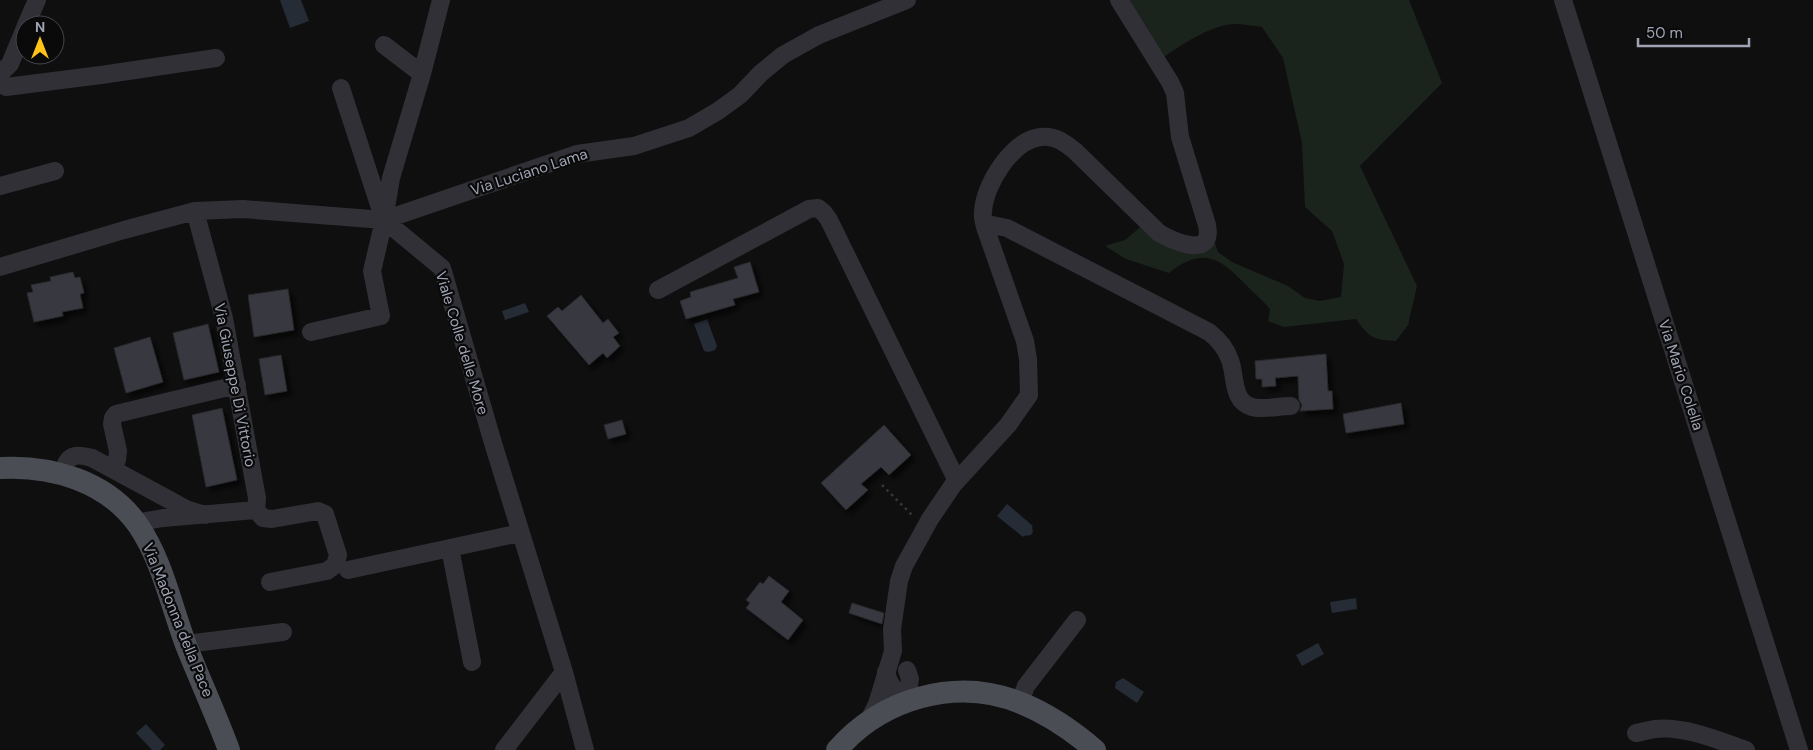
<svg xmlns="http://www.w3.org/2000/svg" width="1813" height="750" font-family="'DM Sans',sans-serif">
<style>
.green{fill:#1b231d}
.water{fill:#252c35}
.building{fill:#38393f;stroke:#29292d;filter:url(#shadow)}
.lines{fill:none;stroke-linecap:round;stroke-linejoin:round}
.path{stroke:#36373d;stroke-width:2.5;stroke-dasharray:2.5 4;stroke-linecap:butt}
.minor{stroke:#303036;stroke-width:18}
.major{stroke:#4b4d55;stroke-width:22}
.labels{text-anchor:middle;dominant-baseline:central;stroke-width:4.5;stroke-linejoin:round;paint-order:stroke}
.street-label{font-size:15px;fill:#9fa3b3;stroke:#0a0a0b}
</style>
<defs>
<filter id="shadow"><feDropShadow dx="4.5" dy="4.5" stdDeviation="2.5" flood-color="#0009"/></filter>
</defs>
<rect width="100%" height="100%" fill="#0f0f10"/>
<path class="green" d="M 1127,0 L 1409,0 L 1442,83 L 1360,166 L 1417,286 L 1408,325 L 1396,341 C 1374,340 1369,338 1356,319 L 1284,327 L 1268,321 L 1270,309 C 1262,300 1254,293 1245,284 C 1219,257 1202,247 1169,273 L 1126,259 L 1105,246 L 1125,240 L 1151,218 L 1176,235 L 1190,240 L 1214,230 L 1215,243 L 1218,252 L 1232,262 L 1288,286 L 1305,298 L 1320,301 L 1341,297 L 1344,264 L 1332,231 L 1305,207 L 1302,143 L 1283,58 L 1262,27 C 1253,26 1244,24 1235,24 C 1213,24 1181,45 1164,57 Z"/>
<path class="water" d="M 280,0 L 301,0 L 309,21 L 290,28 Z
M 525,303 L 529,312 L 505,320 L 502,311 Z
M 707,319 L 717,346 L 715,350 L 709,352 L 704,351 L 694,324 Z
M 1007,504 L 1033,526 L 1032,527 L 1033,532 L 1031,535 L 1024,536 L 1023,537 L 997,516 Z
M 1356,598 L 1357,609 L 1332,613 L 1330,602 Z
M 1318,643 L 1324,654 L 1302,666 L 1296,655 Z
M 1123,678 L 1144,692 L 1137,703 L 1115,688 L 1116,682 Z
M 146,724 L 165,745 L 160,750 L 152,750 L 136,733 Z"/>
<path class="building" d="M 750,262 L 759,292 L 733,299 L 735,305 L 686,319 L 680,301 L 691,297 L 690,292 L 738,278 L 734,267 Z
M 73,272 L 75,278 L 80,277 L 84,293 L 80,294 L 83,308 L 62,312 L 63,316 L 34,322 L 27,293 L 33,292 L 31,285 L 51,281 L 50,277 Z
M 288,289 L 294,330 L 254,337 L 248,295 Z
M 581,295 L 603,323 L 608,319 L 619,333 L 613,337 L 620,346 L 607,358 L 603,353 L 589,365 L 547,316 L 558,307 L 562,311 Z
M 208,324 L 219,372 L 184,380 L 173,333 Z
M 150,337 L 163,382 L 126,393 L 114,348 Z
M 1326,354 L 1328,391 L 1332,391 L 1333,409 L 1300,411 L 1302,405 L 1299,400 L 1298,376 L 1275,378 L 1276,386 L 1262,387 L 1262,379 L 1256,379 L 1255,361 Z
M 281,355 L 287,391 L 265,395 L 259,359 Z
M 1401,403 L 1404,424 L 1346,433 L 1343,414 Z
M 222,408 L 237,480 L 206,487 L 192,415 Z
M 622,420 L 626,434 L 608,439 L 604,425 Z
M 884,425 L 911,455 L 889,475 L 881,467 L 861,484 L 868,490 L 846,510 L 821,483 Z
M 769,576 L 789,591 L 781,602 L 803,620 L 788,640 L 746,608 L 750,603 L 746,600 L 760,582 L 763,584 Z
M 852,603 L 884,613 L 882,624 L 849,613 Z"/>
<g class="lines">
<path class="path" d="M 882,485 L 913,516"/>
<path class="minor" d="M 1563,0 L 1799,750
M 26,25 L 37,0
M 384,45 L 422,74
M 0,74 L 10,64 L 25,28
M 0,82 L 6,87 L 101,75 L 216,58
M 341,88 L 383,217
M 0,186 L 55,171
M 195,211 L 224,318 L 257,498 L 256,510
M 384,220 L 577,154 L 634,146 L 689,128 L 718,111 L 740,95 L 761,73 L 783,55 L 819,35 L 907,0
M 985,227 L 992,225 L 1007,228 L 1209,332 C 1218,339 1226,348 1230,360 C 1236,375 1231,401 1252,407 C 1263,410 1279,406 1291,406
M 0,267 L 124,230 L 195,211 L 243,209 L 384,220 L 442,268 L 493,443 L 564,672 L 585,750
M 658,290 L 809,209 L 818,208 L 824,213 L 829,220 L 955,477 L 958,479
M 311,332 L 381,316 L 372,271 L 384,220 L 391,178 L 422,74 L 441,0
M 112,469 L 117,460 L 118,451 L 112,424 L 113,418 L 116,414 L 237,385
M 63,473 C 67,455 74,453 92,458 L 186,509 L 205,515
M 256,510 L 263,518 L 272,519 L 318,511 L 325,514 L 338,555 L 335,565 L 327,571 L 270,582
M 138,525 L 146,521 L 163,518 L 256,510
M 450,548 L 472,662
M 348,570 L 520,533
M 186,644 L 283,632
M 886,672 C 889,686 896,692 906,701 L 910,679 L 907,670
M 1020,702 L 1026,686 L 1077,620
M 869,720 L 877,704 L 893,651 L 892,629 L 899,581 L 904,566 L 930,519 L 953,485 L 1008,425 L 1029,395 L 1028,359 L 1025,341 L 985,227 C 984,222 982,217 983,212 C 984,185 1012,140 1041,137 C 1055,135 1065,143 1075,151 L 1159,233 C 1175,242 1214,259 1207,225 L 1180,137 L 1175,93 L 1170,82 L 1119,0
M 1636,733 C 1642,732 1648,730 1655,729 C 1683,725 1720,741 1746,750
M 504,750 L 564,672"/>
<path class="major" d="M 0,468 C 51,465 107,481 138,525 C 162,560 171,605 186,645 C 200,680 216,715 229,750
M 837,750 C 881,699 956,676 1021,703 C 1048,714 1073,731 1095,750"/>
</g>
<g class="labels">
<g class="street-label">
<text transform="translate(529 172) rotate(-18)">Via Luciano Lama</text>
<text transform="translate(462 343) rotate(73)">Viale Colle delle More</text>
<text transform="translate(1681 375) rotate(72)">Via Mario Colella</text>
<text transform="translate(235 385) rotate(79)">Via Giuseppe Di Vittorio</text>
<text transform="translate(178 620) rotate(68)">Via Madonna della Pace</text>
</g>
</g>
<g transform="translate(40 40)"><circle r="24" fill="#0a0a0b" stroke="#46474e"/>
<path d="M0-4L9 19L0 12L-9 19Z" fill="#ffc418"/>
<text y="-8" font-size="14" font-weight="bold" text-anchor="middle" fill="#9fa3b3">N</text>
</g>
<path d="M1638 38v8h111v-8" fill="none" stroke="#9fa3b3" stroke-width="2.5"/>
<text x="1646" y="38" font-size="15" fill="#9fa3b3" stroke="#0a0a0b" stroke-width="4" paint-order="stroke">50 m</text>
</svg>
